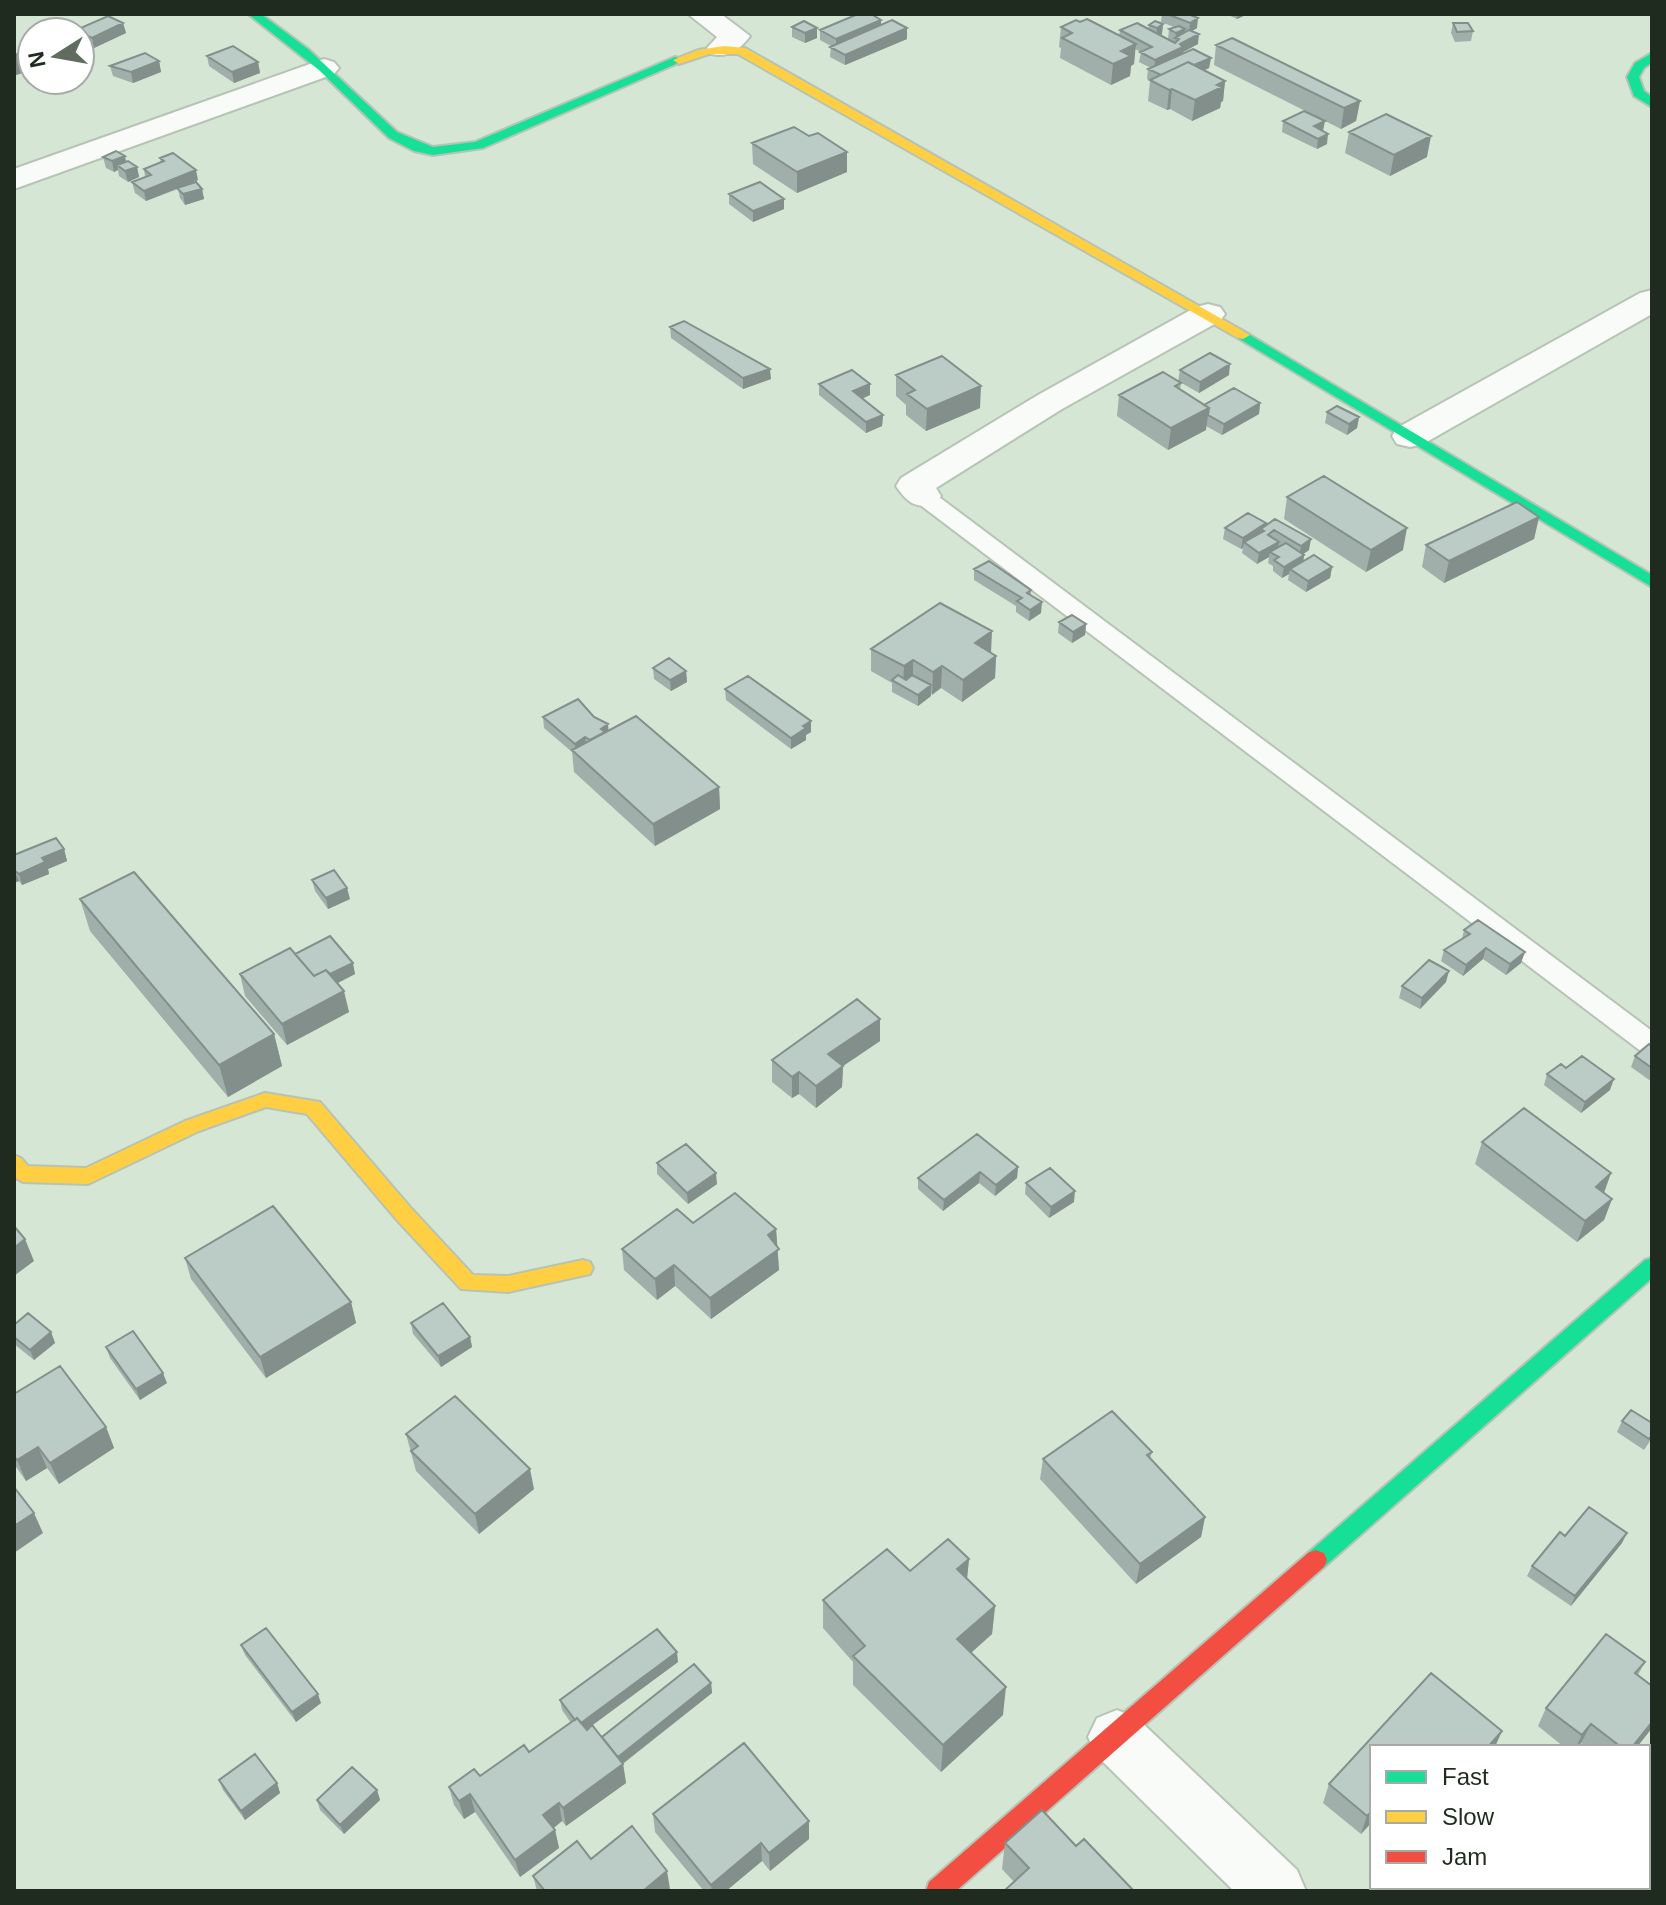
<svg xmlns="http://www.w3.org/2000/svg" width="1666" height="1905" font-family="Arial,sans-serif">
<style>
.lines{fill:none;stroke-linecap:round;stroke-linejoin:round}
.lane-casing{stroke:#b6c3b5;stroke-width:4}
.street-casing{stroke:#b6c3b5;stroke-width:4}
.fast-casing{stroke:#b6c3b5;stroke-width:4}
.slow-casing{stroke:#b6c3b5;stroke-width:4}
.jam-casing{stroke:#b6c3b5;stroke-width:4}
.lane{fill:#f9fbf9;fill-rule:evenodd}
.street{fill:#f9fbf9;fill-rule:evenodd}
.fast{fill:#16e098;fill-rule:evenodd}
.slow{fill:#ffcf43;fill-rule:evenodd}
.jam{fill:#f24e42;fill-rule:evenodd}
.wall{fill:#a0afa9}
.shaded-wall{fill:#828f8a}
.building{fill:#baccc5;stroke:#828f8a;stroke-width:2}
</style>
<rect width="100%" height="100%" fill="#d6e6d5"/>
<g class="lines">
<defs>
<path id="lane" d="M 923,489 L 931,491 L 1652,1031 L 1652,1055 L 1642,1052 L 915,501 L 912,496 L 915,491 Z"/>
<path id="street" d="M 688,14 L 721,14 L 750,36 C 740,50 728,58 711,54 L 707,48 L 717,37 Z
M 324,59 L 334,62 L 339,68 L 334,74 L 14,189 L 14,169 Z
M 1652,290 L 1652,314 L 1423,444 L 1410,447 L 1397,444 L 1392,436 L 1397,428 L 1640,293 Z
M 1208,304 L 1220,307 L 1225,314 L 1220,321 L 1062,409 L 936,488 L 941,496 L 936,504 C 916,509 907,503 896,486 L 901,478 L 1038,395 L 1196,307 Z
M 1117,1710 L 1137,1718 L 1297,1870 L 1306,1891 L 1234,1891 L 1097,1756 L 1088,1737 L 1097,1718 Z"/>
<path id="fast" d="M 248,14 L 261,14 L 308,49 L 397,132 L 433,147 L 475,142 L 675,57 L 685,60 L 483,148 L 433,155 L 414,151 L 389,138 L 319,70 Z
M 1652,53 L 1652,62 L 1644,68 L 1639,77 L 1644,91 L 1652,97 L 1652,107 L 1634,96 L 1627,77 L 1635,63 Z
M 1243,331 L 1652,575 L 1652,587 L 1238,338 L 1236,335 Z
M 1652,1258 L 1652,1278 L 1324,1567 L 1316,1570 L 1308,1567 L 1305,1560 L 1308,1553 L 1645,1260 Z"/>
<path id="slow" d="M 724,46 L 745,48 L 1250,335 L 1243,339 L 1238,338 L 738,54 L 709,54 L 679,64 L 673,60 L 698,50 Z
M 265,1093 L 320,1102 L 410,1207 L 473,1275 L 508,1276 L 583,1260 L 590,1262 L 593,1268 L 590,1274 L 508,1292 L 461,1289 L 396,1219 L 307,1114 L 266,1107 L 199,1131 L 88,1184 L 23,1182 L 14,1177 L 14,1155 L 21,1158 L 28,1166 L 86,1168 L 185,1121 Z"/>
<path id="jam" d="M 1316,1550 L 1324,1553 L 1327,1560 L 1324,1567 L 956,1891 L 926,1891 L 929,1882 L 1308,1553 Z"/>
</defs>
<use href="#lane" class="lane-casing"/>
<use href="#street" class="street-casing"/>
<use href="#fast" class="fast-casing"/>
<use href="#slow" class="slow-casing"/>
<use href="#jam" class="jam-casing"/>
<use href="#lane" class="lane"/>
<use href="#street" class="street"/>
<use href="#fast" class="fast"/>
<use href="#slow" class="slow"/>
<use href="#jam" class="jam"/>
</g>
<path class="wall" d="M 1162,14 L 1188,14 L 1197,28 L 1192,31 L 1198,44 L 1183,52 L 1183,54 L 1211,58 L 1209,68 L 1205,70 L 1225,81 L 1223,101 L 1221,102 L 1220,108 L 1192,121 L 1170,109 L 1167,110 L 1148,101 L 1150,81 L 1147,79 L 1148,69 L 1151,68 L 1139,62 L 1141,52 L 1135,49 L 1134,64 L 1131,66 L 1130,76 L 1111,85 L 1060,58 L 1061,48 L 1059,47 L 1061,27 L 1080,22 L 1119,36 L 1120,30 L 1148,29 L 1149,25 L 1163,24 L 1162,34 L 1161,35 L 1168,39 L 1169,29 L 1174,27 L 1161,22 Z
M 1226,14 L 1248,14 L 1237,19 Z
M 881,20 L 881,25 L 907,28 L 907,39 L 845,65 L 830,57 L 831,46 L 820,40 L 820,30 Z
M 123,23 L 126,33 L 94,48 L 80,41 L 80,32 L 76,32 L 76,30 Z
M 1453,23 L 1473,31 L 1471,41 L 1455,42 L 1451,33 Z
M 792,27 L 817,28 L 817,38 L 805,43 L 792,37 Z
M 1216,45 L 1360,101 L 1356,121 L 1341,129 L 1214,65 Z
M 207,56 L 258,62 L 260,73 L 234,83 L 209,66 Z
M 159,61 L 161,72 L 133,83 L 113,76 L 110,66 Z
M 1283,121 L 1323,131 L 1327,144 L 1317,149 L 1282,132 Z
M 1349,132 L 1427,157 L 1390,176 L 1345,153 Z
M 809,136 L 847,152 L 847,172 L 797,193 L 753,164 L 752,143 Z
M 103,157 L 126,162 L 137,167 L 139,177 L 128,182 L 119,176 L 118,170 L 114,172 L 106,168 Z
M 160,158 L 198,180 L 186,185 L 202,189 L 204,199 L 185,205 L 180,198 L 178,189 L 146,201 L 135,193 L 132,182 L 145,177 L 144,169 L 161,163 Z
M 729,194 L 784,209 L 753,222 L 729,204 Z
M 670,327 L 771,379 L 743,389 L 671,338 Z
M 1180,370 L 1229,375 L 1199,393 L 1178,381 Z
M 896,375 L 980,408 L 926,431 L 906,415 L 906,405 L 896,396 Z
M 1181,383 L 1180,390 L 1204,405 L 1260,403 L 1259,414 L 1222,435 L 1206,426 L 1206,430 L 1168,450 L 1117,416 L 1119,395 Z
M 819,384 L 870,384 L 870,395 L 862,399 L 883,415 L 882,426 L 866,433 L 819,395 Z
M 1327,412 L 1359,417 L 1357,428 L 1347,435 L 1325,423 Z
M 1287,497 L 1403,550 L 1366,572 L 1284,519 Z
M 1539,517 L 1534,539 L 1444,583 L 1422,567 L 1426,545 Z
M 1265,526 L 1309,550 L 1303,554 L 1304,555 L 1303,561 L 1332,567 L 1330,578 L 1306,592 L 1288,580 L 1289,574 L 1282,578 L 1273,571 L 1273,566 L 1268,563 L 1269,557 L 1257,564 L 1242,553 L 1243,548 L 1241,549 L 1223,539 L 1225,528 Z
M 974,569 L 1031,590 L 1031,596 L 1041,613 L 1029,621 L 1016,612 L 1016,606 L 974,580 Z
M 1059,622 L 1086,624 L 1085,635 L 1072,643 L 1058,633 Z
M 871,649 L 991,653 L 996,656 L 995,678 L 962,702 L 941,688 L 931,694 L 931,696 L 918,706 L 892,692 L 892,683 L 871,671 Z
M 653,668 L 686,671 L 687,682 L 671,691 L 654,679 Z
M 725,689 L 811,721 L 811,732 L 806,735 L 806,740 L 791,749 L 726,700 Z
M 543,717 L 609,731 L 719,787 L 720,809 L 655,846 L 574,772 L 572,752 L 544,728 Z
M 64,849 L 67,861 L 48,869 L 49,874 L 22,885 L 19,881 L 14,883 L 14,855 Z
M 312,880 L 350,899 L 328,909 L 315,891 Z
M 80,899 L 274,1034 L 282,1066 L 228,1097 L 90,931 Z
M 1464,930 L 1521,963 L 1506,975 L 1483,959 L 1463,976 L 1441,961 L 1444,950 L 1462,939 Z
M 295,954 L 355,974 L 338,983 L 349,1012 L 287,1045 L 245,996 L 240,974 Z
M 1446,982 L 1420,1009 L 1399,998 L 1402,986 Z
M 880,1019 L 880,1041 L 843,1066 L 842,1087 L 816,1108 L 799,1094 L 792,1098 L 772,1082 L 772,1060 Z
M 1652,1046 L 1652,1082 L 1631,1067 L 1635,1056 Z
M 1566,1068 L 1610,1090 L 1581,1113 L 1544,1085 L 1547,1074 Z
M 1482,1142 L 1611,1173 L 1604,1193 L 1612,1199 L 1604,1220 L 1577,1242 L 1475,1164 Z
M 657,1163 L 717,1184 L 688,1204 L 657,1174 Z
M 1018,1167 L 1017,1178 L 995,1196 L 979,1183 L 943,1211 L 918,1189 L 918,1178 Z
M 1026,1183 L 1074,1202 L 1049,1218 L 1025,1194 Z
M 693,1223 L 776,1229 L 779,1270 L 711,1319 L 675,1286 L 657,1300 L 624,1270 L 622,1249 Z
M 185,1258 L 351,1302 L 356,1323 L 266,1378 L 191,1279 Z
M 411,1323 L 470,1337 L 472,1347 L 441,1367 L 413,1334 Z
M 14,1325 L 51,1332 L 55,1343 L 34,1360 L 14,1344 Z
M 106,1347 L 167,1383 L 140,1400 L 110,1358 Z
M 14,1394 L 106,1427 L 114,1448 L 59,1484 L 47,1468 L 26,1481 L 14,1464 Z
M 1622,1421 L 1652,1438 L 1644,1450 L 1617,1432 Z
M 406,1434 L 534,1489 L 479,1534 L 416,1471 Z
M 1152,1452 L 1150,1459 L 1205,1517 L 1201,1537 L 1136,1584 L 1040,1479 L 1043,1459 Z
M 1565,1536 L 1622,1543 L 1571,1606 L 1527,1576 L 1532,1566 Z
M 969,1559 L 967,1579 L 995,1606 L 992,1634 L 971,1653 L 1003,1715 L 941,1772 L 853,1685 L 853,1662 L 823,1628 L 823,1600 L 910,1571 Z
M 241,1645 L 321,1703 L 296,1722 L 245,1655 Z
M 678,1662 L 593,1725 L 602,1737 L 711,1683 L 712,1693 L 623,1764 L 626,1783 L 566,1826 L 562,1821 L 554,1828 L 555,1830 L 559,1848 L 520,1877 L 475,1812 L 464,1819 L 454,1805 L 449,1787 L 480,1776 L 529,1752 L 571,1723 L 562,1710 L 560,1700 Z
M 1645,1662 L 1638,1675 L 1652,1686 L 1652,1728 L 1637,1747 L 1587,1747 L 1581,1743 L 1578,1747 L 1564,1747 L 1538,1726 L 1546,1708 Z
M 1431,1673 L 1372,1747 L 1372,1822 L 1361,1834 L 1323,1803 L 1329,1784 Z
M 219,1780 L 277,1783 L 280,1793 L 245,1820 L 223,1790 Z
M 377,1790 L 380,1800 L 344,1834 L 320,1810 L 317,1800 Z
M 653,1814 L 809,1839 L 770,1871 L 762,1861 L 726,1891 L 704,1891 L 655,1832 Z
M 1005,1843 L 1076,1846 L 1014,1882 L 1002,1869 Z
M 591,1859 L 670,1889 L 667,1891 L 537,1891 L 533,1876 Z"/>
<path class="shaded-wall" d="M 1238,14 L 1248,14 L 1237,19 Z
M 1198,18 L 1197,28 L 1189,33 L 1190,23 Z
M 881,20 L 881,30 L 836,49 L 836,39 Z
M 123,23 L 126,33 L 94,48 L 92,38 Z
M 1163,24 L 1162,34 L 1156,38 L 1157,28 Z
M 817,28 L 817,38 L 805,43 L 805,33 Z
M 907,28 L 907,39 L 845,65 L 845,55 Z
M 1185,29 L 1184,40 L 1175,38 L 1175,43 L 1176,33 Z
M 1199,34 L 1198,44 L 1183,52 L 1182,58 L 1154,70 L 1155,60 Z
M 1136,44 L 1134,64 L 1131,66 L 1130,76 L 1111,85 L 1113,64 L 1121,51 Z
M 20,52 L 25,72 L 14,76 L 14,54 Z
M 1211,58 L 1209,68 L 1181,81 L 1182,71 Z
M 159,61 L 161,72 L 133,83 L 131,72 Z
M 258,62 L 260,73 L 234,83 L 232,72 Z
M 1225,81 L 1223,101 L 1221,102 L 1220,108 L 1192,121 L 1195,100 L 1217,85 Z
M 1172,89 L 1170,109 L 1167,110 L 1169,90 Z
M 1360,101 L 1356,121 L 1341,129 L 1344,108 Z
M 1325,121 L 1323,131 L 1312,136 L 1314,126 Z
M 1328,134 L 1327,144 L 1317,149 L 1318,139 Z
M 1431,136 L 1427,157 L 1390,176 L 1394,155 Z
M 847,152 L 847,172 L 797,193 L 797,172 Z
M 125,156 L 127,166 L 117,165 L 118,170 L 114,172 L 112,161 Z
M 137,167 L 139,177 L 128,182 L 125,171 Z
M 196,170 L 198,180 L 146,201 L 144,191 Z
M 202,189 L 204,199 L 185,205 L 183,194 Z
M 784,199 L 784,209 L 753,222 L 753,211 Z
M 1230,364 L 1229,375 L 1199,393 L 1200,382 Z
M 770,369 L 771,379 L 743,389 L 743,378 Z
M 870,384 L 870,395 L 853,402 L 853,391 Z
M 981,386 L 980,408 L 926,431 L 927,409 Z
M 1260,403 L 1259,414 L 1222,435 L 1224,424 Z
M 1209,408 L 1206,430 L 1168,450 L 1171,428 Z
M 883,415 L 882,426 L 866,433 L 866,422 Z
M 1359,417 L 1357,428 L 1347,435 L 1349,424 Z
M 1539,517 L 1534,539 L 1444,583 L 1449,561 Z
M 1266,523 L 1264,531 L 1261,529 L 1260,537 L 1244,542 L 1243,548 L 1241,549 L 1243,538 Z
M 1407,528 L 1403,550 L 1366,572 L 1371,550 Z
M 1311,539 L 1309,550 L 1299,557 L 1301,546 Z
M 1279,542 L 1277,553 L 1270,552 L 1269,557 L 1257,564 L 1259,553 Z
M 1304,555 L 1303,566 L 1290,569 L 1289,574 L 1282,578 L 1284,567 Z
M 1332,567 L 1330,578 L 1306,592 L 1308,581 Z
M 1042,602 L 1041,613 L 1029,621 L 1030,610 Z
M 1086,624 L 1085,635 L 1072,643 L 1073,632 Z
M 992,631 L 991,653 L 975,643 Z
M 996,656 L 995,678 L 962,702 L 963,680 Z
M 913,660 L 913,682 L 903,686 L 904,666 Z
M 942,666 L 941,688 L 932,695 L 933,672 Z
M 686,671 L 687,682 L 671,691 L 670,680 Z
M 931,685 L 931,696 L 918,706 L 918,695 Z
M 811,721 L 811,732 L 806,735 L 806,740 L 791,749 L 791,738 L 803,726 Z
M 608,724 L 609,736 L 601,729 Z
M 585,737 L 586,748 L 576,755 L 575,744 Z
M 719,787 L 720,809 L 655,846 L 653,824 Z
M 64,849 L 67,861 L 48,869 L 49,874 L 22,885 L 19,874 L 42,858 Z
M 14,870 L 19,881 L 14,883 Z
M 347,888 L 350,899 L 328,909 L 326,898 Z
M 1486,948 L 1483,959 L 1463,976 L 1466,965 Z
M 1525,952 L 1521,963 L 1506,975 L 1510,964 Z
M 353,963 L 355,974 L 318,993 L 315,982 Z
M 1449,971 L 1446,982 L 1420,1009 L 1422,998 Z
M 344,991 L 349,1012 L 287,1045 L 282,1024 Z
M 880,1019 L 880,1041 L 843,1066 L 842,1087 L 816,1108 L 816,1086 L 828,1054 Z
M 274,1034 L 282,1066 L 228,1097 L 219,1065 Z
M 799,1072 L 799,1094 L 792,1098 L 792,1077 Z
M 1614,1079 L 1610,1090 L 1581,1113 L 1585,1102 Z
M 1018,1167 L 1017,1178 L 995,1196 L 996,1185 Z
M 980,1172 L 979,1183 L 943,1211 L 944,1200 Z
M 716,1173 L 717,1184 L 688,1204 L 687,1193 Z
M 1611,1173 L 1603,1195 L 1596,1187 Z
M 1075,1191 L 1074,1202 L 1049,1218 L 1051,1207 Z
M 1612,1199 L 1604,1220 L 1577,1242 L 1585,1221 Z
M 776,1229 L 779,1270 L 711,1319 L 710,1298 L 768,1235 Z
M 25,1239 L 34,1261 L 14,1276 L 14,1248 Z
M 674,1265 L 675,1286 L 657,1300 L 655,1279 Z
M 351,1302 L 356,1323 L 266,1378 L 260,1357 Z
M 51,1332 L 55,1343 L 34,1360 L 30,1350 Z
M 470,1337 L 472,1347 L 441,1367 L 438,1356 Z
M 163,1373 L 167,1383 L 140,1400 L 136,1389 Z
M 106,1427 L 114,1448 L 59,1484 L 50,1463 Z
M 38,1447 L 47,1468 L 26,1481 L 17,1460 Z
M 530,1469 L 534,1489 L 479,1534 L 475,1514 Z
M 34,1513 L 43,1533 L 14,1553 L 14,1526 Z
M 1205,1517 L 1201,1537 L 1136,1584 L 1140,1564 Z
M 1627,1533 L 1622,1543 L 1571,1606 L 1575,1596 Z
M 969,1559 L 966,1588 L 957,1569 Z
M 995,1606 L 992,1634 L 955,1667 L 957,1639 Z
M 677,1652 L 678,1662 L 580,1734 L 578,1725 Z
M 711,1683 L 712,1693 L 618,1767 L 617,1758 Z
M 1006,1687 L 1003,1715 L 941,1772 L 943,1745 Z
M 318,1694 L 321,1703 L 296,1722 L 292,1712 Z
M 1652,1722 L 1652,1728 L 1637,1747 L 1632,1747 Z
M 1591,1724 L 1581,1743 L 1578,1747 L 1576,1747 L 1582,1735 Z
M 1502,1731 L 1495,1747 L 1488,1747 Z
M 623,1764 L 626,1783 L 566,1826 L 563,1808 Z
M 277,1783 L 280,1793 L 245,1820 L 241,1811 Z
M 377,1790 L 380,1800 L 344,1834 L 340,1825 Z
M 470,1794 L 475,1812 L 464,1819 L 459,1801 Z
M 559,1803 L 562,1821 L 547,1833 L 543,1815 Z
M 1372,1811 L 1372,1822 L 1361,1834 L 1367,1816 Z
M 809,1821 L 809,1839 L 770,1871 L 769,1853 Z
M 555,1830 L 559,1848 L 520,1877 L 515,1860 Z
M 761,1843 L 762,1861 L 726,1891 L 712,1891 L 711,1885 Z
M 667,1871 L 670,1889 L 667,1891 L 643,1891 Z"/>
<path class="building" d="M 858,14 L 871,14 L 881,20 L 836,39 L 820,30 Z
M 1167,14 L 1188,14 L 1198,18 L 1190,23 Z
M 108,16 L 123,23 L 92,38 L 76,30 Z
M 1087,19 L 1136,44 L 1121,51 L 1131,56 L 1113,64 L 1062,38 L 1072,33 L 1061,27 L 1076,20 L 1080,22 Z
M 892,20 L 907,28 L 845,55 L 830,47 Z
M 804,21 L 817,28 L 805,33 L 792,27 Z
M 1155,21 L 1163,24 L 1157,28 L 1149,25 Z
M 1137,23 L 1175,43 L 1179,39 L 1175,38 L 1189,30 L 1199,34 L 1180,44 L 1183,47 L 1155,60 L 1140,52 L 1152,47 L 1120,30 Z
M 1453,23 L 1468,23 L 1473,31 L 1457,32 Z
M 1179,26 L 1185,29 L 1176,33 L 1169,29 Z
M 1232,38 L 1360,101 L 1344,108 L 1216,45 Z
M 233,46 L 258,62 L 232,72 L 207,56 Z
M 1193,49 L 1211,58 L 1194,65 L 1188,62 L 1161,75 L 1148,69 Z
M 145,53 L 159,61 L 131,72 L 110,66 Z
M 1188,62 L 1225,81 L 1217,85 L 1222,87 L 1195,100 L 1172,89 L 1169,90 L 1150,80 Z
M 1304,111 L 1325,121 L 1314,126 L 1328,134 L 1318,139 L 1283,121 Z
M 1386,114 L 1431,136 L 1394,155 L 1349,132 Z
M 794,127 L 809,136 L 818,133 L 847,152 L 797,172 L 752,143 Z
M 116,151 L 125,156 L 112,161 L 103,157 Z
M 173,153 L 196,170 L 144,191 L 132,182 L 151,175 L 144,169 L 164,161 L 160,158 Z
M 128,161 L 137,167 L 125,171 L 117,165 Z
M 196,182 L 202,189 L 183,194 L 177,188 Z
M 760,182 L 784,199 L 753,211 L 729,194 Z
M 684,321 L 770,369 L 743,378 L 670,327 Z
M 1210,353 L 1230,364 L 1200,382 L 1180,370 Z
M 942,356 L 981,386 L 927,409 L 907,394 L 915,390 L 896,375 Z
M 852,370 L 870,384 L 853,391 L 883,415 L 866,422 L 819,384 Z
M 1163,372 L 1181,383 L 1175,386 L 1209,408 L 1171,428 L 1119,395 Z
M 1234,388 L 1260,403 L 1224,424 L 1208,415 L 1209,408 L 1204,405 Z
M 1337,406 L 1359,417 L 1349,424 L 1327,412 Z
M 1324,476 L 1407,528 L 1371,550 L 1287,497 Z
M 1517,502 L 1539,517 L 1449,561 L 1426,545 Z
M 1248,513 L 1266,523 L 1243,538 L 1225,528 Z
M 1275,519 L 1311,539 L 1301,546 L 1274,530 L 1268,535 L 1279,542 L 1259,553 L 1244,542 L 1264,531 L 1261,529 Z
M 1286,543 L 1304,555 L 1284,567 L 1274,560 L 1279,557 L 1270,552 Z
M 1314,555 L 1332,567 L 1308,581 L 1290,569 Z
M 989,561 L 1031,590 L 1027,593 L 1042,602 L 1030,610 L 1017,601 L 1022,598 L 974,569 Z
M 940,603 L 992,631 L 975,643 L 996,656 L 963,680 L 942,666 L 933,672 L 913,660 L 904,666 L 871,649 Z
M 1072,615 L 1086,624 L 1073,632 L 1059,622 Z
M 669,658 L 686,671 L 670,680 L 653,668 Z
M 898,675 L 906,680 L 912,675 L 931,685 L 918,695 L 892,680 Z
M 748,676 L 811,721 L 803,726 L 806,728 L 791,738 L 725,689 Z
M 578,699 L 594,717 L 608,724 L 601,729 L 605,732 L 590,740 L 585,737 L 575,744 L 543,717 Z
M 636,716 L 719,787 L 653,824 L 572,750 Z
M 56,838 L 64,849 L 42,858 L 45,862 L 19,874 L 14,870 L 14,855 Z
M 334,870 L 347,888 L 326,898 L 312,880 Z
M 134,872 L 274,1034 L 219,1065 L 80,899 Z
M 1478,920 L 1525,952 L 1510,964 L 1486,948 L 1466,965 L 1444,950 L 1470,934 L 1464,930 Z
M 330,936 L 353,963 L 330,974 L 326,970 L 314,976 L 295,954 Z
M 290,948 L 314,976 L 326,970 L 344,991 L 282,1024 L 240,974 Z
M 1429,960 L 1449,971 L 1422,998 L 1402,986 Z
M 857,999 L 880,1019 L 828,1054 L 843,1066 L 816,1086 L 799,1072 L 792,1077 L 772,1060 Z
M 1649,1044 L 1652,1046 L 1652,1068 L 1635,1056 Z
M 1582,1056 L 1614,1079 L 1585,1102 L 1547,1074 L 1561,1064 L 1566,1068 Z
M 1524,1108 L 1611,1173 L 1596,1187 L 1612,1199 L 1585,1221 L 1482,1142 Z
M 977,1134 L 1018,1167 L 996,1185 L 980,1172 L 944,1200 L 918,1178 Z
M 686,1144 L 716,1173 L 687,1193 L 657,1163 Z
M 1050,1168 L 1075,1191 L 1051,1207 L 1026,1183 Z
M 735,1193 L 776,1229 L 768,1235 L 779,1249 L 710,1298 L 674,1265 L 655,1279 L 622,1249 L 677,1209 L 693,1223 Z
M 273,1206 L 351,1302 L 260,1357 L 185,1258 Z
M 14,1226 L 25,1239 L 14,1248 Z
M 443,1303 L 470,1337 L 438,1356 L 411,1323 Z
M 28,1313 L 51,1332 L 30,1350 L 14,1337 L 14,1325 Z
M 133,1331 L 163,1373 L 136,1389 L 106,1347 Z
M 60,1366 L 106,1427 L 50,1463 L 38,1447 L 17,1460 L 14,1456 L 14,1394 Z
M 455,1396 L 530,1469 L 475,1514 L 411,1451 L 418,1446 L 406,1434 Z
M 1631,1410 L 1652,1423 L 1652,1435 L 1649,1439 L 1622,1421 Z
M 1112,1411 L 1152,1452 L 1147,1455 L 1205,1517 L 1140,1564 L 1043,1459 Z
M 14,1487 L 34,1513 L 14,1526 Z
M 1589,1507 L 1627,1533 L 1575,1596 L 1532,1566 L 1560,1532 L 1565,1536 Z
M 948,1539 L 969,1559 L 957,1569 L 995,1606 L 957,1639 L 1006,1687 L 943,1745 L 853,1656 L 865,1646 L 823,1600 L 887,1549 L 910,1571 Z
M 266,1628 L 318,1694 L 292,1712 L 241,1645 Z
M 657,1629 L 677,1652 L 581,1723 L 577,1718 L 575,1720 L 560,1700 Z
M 1606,1634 L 1645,1662 L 1635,1673 L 1652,1686 L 1652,1722 L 1632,1747 L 1621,1747 L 1591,1724 L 1582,1735 L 1546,1708 Z
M 694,1664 L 711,1683 L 618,1757 L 602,1737 Z
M 1431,1673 L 1502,1731 L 1488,1747 L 1372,1747 L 1372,1811 L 1367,1816 L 1329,1784 Z
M 577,1718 L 587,1730 L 592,1725 L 623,1764 L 563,1808 L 559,1803 L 543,1815 L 555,1830 L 515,1860 L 470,1794 L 459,1801 L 449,1787 L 474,1769 L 480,1776 L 524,1745 L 529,1752 Z
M 744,1743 L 809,1821 L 769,1853 L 761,1843 L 711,1885 L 653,1814 Z
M 255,1754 L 277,1783 L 241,1811 L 219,1780 Z
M 352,1767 L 377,1790 L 340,1825 L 317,1800 Z
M 1042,1810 L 1076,1846 L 1084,1839 L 1134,1891 L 1004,1891 L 1029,1868 L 1005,1843 Z
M 632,1826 L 667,1871 L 643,1891 L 545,1891 L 533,1876 L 577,1841 L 591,1859 Z
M 1648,1843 L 1652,1847 L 1652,1885 L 1648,1891 L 1566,1891 L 1569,1887 L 1648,1887 Z"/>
<rect width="1666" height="1905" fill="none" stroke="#1f2b1e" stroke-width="32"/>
<rect x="1370" y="1745" width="280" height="144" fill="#ffffff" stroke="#a5aaa5" stroke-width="2"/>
<rect x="1386" y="1771" width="40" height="12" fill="#16e098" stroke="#a5aaa5" stroke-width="2"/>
<text x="1442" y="1785" font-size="24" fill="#1f2b1e">Fast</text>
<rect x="1386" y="1811" width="40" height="12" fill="#ffcf43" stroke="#a5aaa5" stroke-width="2"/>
<text x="1442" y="1825" font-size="24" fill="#1f2b1e">Slow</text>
<rect x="1386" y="1851" width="40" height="12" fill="#f24e42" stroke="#a5aaa5" stroke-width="2"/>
<text x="1442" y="1865" font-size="24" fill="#1f2b1e">Jam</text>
<g transform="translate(56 56) rotate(259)"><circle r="38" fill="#ffffff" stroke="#a5aaa5" stroke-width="2"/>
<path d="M0-6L14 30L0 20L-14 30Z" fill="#5f6c5e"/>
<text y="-12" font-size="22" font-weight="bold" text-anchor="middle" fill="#1f2b1e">N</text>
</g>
</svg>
